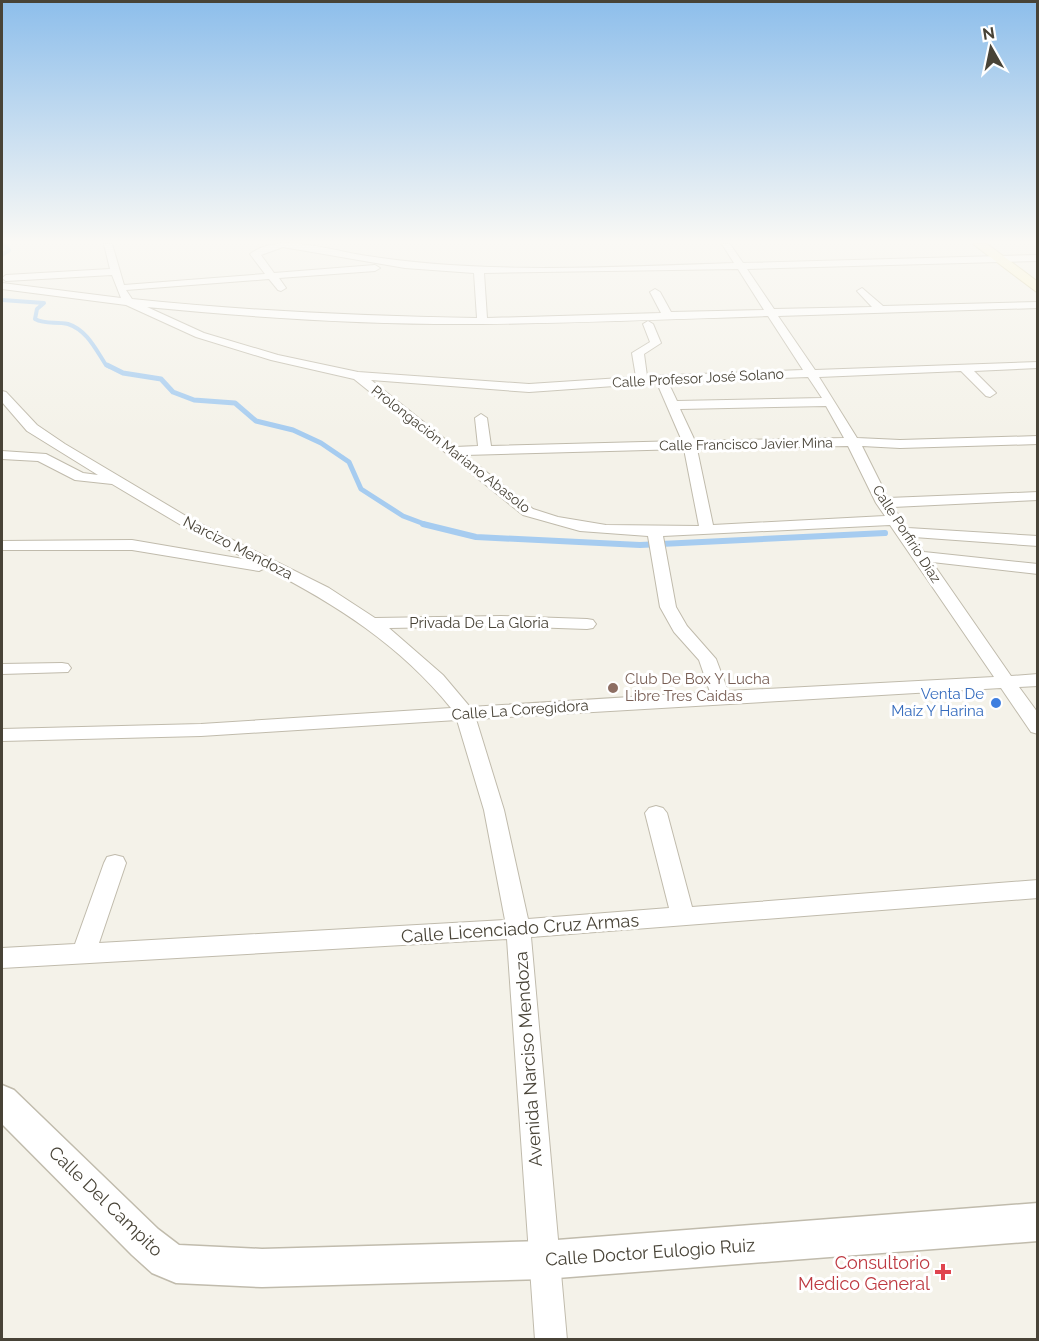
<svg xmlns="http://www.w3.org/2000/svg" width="1039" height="1341" font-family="Raleway,sans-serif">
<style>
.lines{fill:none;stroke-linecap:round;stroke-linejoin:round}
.stream-far2{stroke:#a6ccf0;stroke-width:4}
.stream-far1{stroke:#a6ccf0;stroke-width:5}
.stream{stroke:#a6ccf0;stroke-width:6}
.minor-casing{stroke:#c0bbac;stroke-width:2}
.tertiary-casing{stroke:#c0bbac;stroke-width:3}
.secondary-casing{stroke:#d4c999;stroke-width:2}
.minor{fill:#fff;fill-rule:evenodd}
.tertiary{fill:#fff;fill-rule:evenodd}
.secondary{fill:#fef6c9;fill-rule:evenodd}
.education-dot{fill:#8d6e63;stroke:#fff;stroke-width:2}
.shop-dot{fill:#3f7fe0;stroke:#fff;stroke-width:2}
.health-dot{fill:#e0444e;stroke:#fff;stroke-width:2}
.labels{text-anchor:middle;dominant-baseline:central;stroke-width:6;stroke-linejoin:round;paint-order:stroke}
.far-street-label{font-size:14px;fill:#484337;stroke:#fff}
.street-label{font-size:15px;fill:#484337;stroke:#fff}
.education-label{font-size:15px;fill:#785e54;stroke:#fff;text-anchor:start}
.shop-label{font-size:15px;fill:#366cbe;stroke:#fff;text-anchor:end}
.near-street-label{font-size:18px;fill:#484337;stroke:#fff}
.near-health-label{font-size:18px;fill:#be3a42;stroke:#fff;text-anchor:end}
</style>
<rect width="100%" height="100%" fill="#f4f2e9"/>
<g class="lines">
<path class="stream-far2" d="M 2,255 L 9,250 L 4,244
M 2,300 L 44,303 L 37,309 L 35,319 C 46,325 56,321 68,324 C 87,330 96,350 106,365 L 110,367"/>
<path class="stream-far1" d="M 107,365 L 123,373 L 161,379 L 173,392 L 194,400 L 235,403 L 256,421 L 293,430 L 321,443 L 349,462 L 361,489 L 403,516 L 427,525"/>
<path class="stream" d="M 423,524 L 476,537 L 640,545 L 885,533"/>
<defs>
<path id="minor" d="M 104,244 L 112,244 L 124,285 L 265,274 L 250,254 C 279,232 329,250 361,255 C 484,275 610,267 734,263 L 722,244 L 730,244 L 743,263 L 1038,255 L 1038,261 L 747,269 L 774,309 L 872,307 L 857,291 L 862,288 L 883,306 L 1038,302 L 1038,308 L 778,316 L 815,370 L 1038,362 L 1038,368 L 974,371 L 996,393 L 990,397 L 986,396 L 961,371 L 819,377 L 857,438 L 900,440 L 1038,436 L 1038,444 L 900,448 L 862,446 L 888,498 L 1038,492 L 1038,500 L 893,507 L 908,528 L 1038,536 L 1038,546 L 914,537 L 924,552 L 1038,564 L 1038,574 L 932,562 L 1011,676 L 1038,674 L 1038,686 L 1019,687 L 1038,713 L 1038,734 L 1031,732 L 1001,688 L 476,719 L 504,810 L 528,919 L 669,908 L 645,813 L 649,808 L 656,806 L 663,808 L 667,813 L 692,907 L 1038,880 L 1038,898 L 531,937 L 567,1340 L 535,1340 L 507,939 L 2,968 L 2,948 L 75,944 L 104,863 L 107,857 L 115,855 L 123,857 L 126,863 L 99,943 L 505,920 L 484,810 L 457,720 L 201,736 L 2,741 L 2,729 L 201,724 L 451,708 C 401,646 336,604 265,568 L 259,571 L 132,550 L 2,550 L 2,541 L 132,540 L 249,560 L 181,525 L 112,484 L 75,480 L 38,461 L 2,459 L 2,451 L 46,454 L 83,473 L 98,475 L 27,431 L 2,402 L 2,391 L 6,392 L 37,425 L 65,444 L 191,519 L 329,588 L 375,618 L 501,616 L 587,619 L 593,620 L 596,624 L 593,628 L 587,629 L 501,626 L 389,628 L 443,675 L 470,707 L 710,692 L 699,660 L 674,632 L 660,607 L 648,536 L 580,531 L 523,515 L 354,379 L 271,360 L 196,337 L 126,305 L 2,289 L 2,283 L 121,298 L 112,275 L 6,281 L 2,278 L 6,275 L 110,269 ZM 283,247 L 405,268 L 474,273 L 477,318 C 361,316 246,311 132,299 L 126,290 L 269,279 L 278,290 L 281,291 L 286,288 L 279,278 L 375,271 L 380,268 L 375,265 L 274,273 L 261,255 ZM 738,269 L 764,310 L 671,312 L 660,292 L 655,289 L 650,292 L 661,313 L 487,318 L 484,273 ZM 147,307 C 258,318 371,325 482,324 C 578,323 673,319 768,316 L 803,370 L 647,376 L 644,354 L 661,343 L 653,324 L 648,321 L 643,324 L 650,342 L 632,353 L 636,377 L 529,384 L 358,372 L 278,355 L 204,333 ZM 808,377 L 822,398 L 677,401 L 668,382 ZM 371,380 L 529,392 L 657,383 L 682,441 L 491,446 L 487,418 L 481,414 L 475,418 L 478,446 L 455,447 ZM 826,406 L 844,438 L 695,441 L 680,409 ZM 848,446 L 876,503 L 885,516 L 713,525 L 697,449 ZM 684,449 L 699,526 L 606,525 L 558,517 L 533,509 L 465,455 ZM 890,525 L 994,677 L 728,691 L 716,659 L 687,626 L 676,607 L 663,536 Z
M 62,663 L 68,664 L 71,668 L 68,672 L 2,674 L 2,664 Z"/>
<path id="tertiary" d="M 2,1085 L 14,1090 L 158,1229 L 179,1245 L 262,1249 L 544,1241 L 1038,1203 L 1038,1241 L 544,1279 L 262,1287 L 176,1283 L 152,1273 L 132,1255 L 2,1124 Z"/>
<path id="secondary" d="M 973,244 L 987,244 L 1038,282 L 1038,293 Z"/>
</defs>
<use href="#minor" class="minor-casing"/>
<use href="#tertiary" class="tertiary-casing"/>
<use href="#secondary" class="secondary-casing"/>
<use href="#minor" class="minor"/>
<use href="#tertiary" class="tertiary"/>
<use href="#secondary" class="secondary"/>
</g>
<linearGradient id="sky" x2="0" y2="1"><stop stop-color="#8dbeeb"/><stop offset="0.56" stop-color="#faf9f5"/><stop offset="1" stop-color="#faf9f5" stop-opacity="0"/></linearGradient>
<rect width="1039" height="432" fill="url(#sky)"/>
<circle class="education-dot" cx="613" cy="688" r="6"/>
<circle class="shop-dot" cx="996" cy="703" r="6"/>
<path class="health-dot" d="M940 1263h6v6h6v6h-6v6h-6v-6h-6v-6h6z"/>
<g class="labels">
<g class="far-street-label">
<text transform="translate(698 378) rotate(-3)">Calle Profesor José Solano</text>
<text transform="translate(746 444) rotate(-1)">Calle Francisco Javier Mina</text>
<text transform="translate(451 449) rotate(38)">Prolongación Mariano Abasolo</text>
<text transform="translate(907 534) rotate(57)">Calle Porfirio Díaz</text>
</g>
<g class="street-label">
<text transform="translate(238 548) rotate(27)">Narcizo Mendoza</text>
<text x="479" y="623">Privada De La Gloria</text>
<text transform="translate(520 710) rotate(-4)">Calle La Coregidora</text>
</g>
<g class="education-label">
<text x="625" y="679">Club De Box Y Lucha<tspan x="625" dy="17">Libre Tres Caidas</tspan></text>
</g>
<g class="shop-label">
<text x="984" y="694">Venta De<tspan x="984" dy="17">Maíz Y Harina</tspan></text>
</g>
<g class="near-street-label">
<text transform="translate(520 928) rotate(-4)">Calle Licenciado Cruz Armas</text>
<text transform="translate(528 1059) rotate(-94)">Avenida Narciso Mendoza</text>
<text transform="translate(106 1201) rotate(44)">Calle Del Campito</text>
<text transform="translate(650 1252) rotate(-4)">Calle Doctor Eulogio Ruiz</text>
</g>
<g class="near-health-label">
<text x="930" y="1262">Consultorio<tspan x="930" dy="21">Medico General</tspan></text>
</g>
</g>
<rect width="1039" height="1341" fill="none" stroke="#484337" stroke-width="6"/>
<g transform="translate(991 48) rotate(351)" stroke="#ffffff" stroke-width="4.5" paint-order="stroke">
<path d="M0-4.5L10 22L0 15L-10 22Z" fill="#484337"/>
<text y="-9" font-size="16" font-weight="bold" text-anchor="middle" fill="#484337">N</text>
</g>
</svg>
